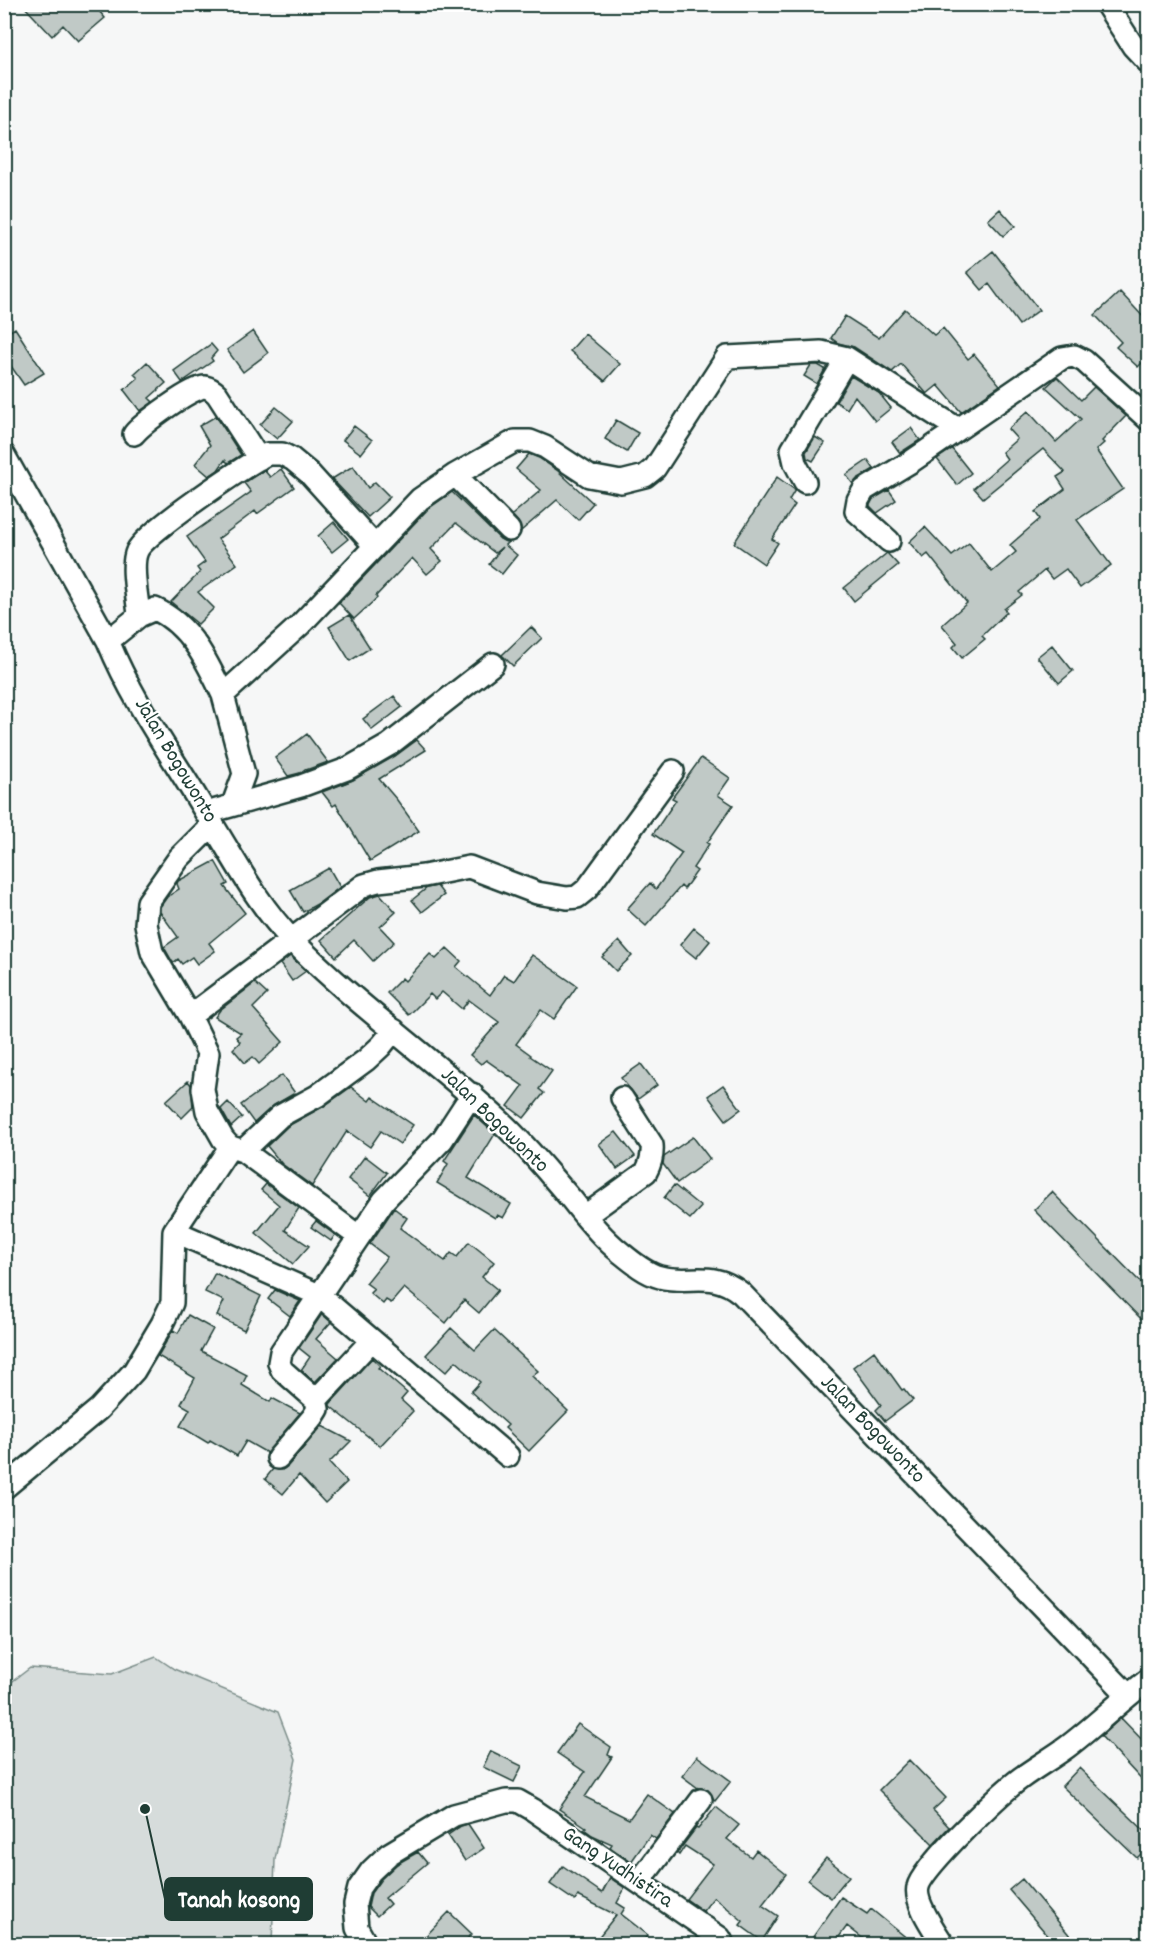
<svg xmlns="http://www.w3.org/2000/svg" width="1153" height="1949" font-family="Dekko,sans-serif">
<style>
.green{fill:#d6dcdb;stroke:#7a8c88;stroke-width:1.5}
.building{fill:#c0c9c6;stroke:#1f3d34;stroke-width:1.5}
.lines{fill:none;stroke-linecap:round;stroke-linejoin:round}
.street-casing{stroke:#1f3d34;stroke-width:26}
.street{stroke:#fff;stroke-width:21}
.labels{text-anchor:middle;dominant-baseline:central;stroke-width:4.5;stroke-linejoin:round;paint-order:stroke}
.street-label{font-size:22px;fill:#1f3d34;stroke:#fff}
.leader{fill:none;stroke:#1f3d34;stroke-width:2}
.callout-dot{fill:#1f3d34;stroke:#fff;stroke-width:2}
.callout{fill:#1f3d34;stroke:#1f3d34;stroke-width:2}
.callout-label{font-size:24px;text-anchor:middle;font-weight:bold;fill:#fff}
</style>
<rect width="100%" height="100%" fill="#f6f7f7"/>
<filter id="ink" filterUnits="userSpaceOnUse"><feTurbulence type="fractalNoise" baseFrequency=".0167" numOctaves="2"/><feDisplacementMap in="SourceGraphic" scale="12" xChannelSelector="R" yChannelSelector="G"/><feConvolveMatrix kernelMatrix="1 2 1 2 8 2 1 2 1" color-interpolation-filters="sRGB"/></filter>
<g filter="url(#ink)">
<path class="green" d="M 156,1657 L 174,1669 L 278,1712 L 296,1759 L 275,1859 L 272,1944 L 5,1944 L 5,1687 L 30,1668 L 112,1674 Z"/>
<path class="building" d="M 22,4 L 93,4 L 105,18 L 78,41 L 63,25 L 52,36 Z
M 1000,209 L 1015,226 L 1003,236 L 988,220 Z
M 993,251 L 1039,310 L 1019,325 L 989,284 L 982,290 L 967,272 Z
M 1120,292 L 1149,323 L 1149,356 L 1138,367 L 1116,347 L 1121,342 L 1095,315 Z
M 905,309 L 934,335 L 943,328 L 968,359 L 974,354 L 1000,385 L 961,412 L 938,385 L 927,394 L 901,364 L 892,372 L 854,347 L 838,343 L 831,338 L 845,316 L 879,338 Z
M 15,328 L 44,373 L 24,385 L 4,356 L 4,335 Z
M 253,331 L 268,353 L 243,372 L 227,350 Z
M 585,334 L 620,364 L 605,381 L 570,351 Z
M 211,344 L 217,351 L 211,358 L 213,361 L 182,382 L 174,371 Z
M 147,362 L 166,383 L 149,398 L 153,402 L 140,411 L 124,390 L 138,378 L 134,374 Z
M 811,365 L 818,365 L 825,369 L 817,384 L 804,376 Z
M 851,376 L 879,393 L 891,408 L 875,421 L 855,396 L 847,409 L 836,402 Z
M 1057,377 L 1081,400 L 1094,387 L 1126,416 L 1102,441 L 1104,443 L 1096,450 L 1123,489 L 1077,520 L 1111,565 L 1080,588 L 1066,569 L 1052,579 L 1045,570 L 1019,592 L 1022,595 L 1004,609 L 1007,612 L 982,636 L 985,639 L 962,658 L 953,647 L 957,643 L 942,625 L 967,603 L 928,554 L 923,558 L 909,542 L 925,527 L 952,556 L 969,543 L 992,572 L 1016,552 L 1010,545 L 1040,519 L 1035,512 L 1065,489 L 1057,477 L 1065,472 L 1043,449 L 983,498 L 974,488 L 1007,459 L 1002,452 L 1017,439 L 1008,429 L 1028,411 L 1056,442 L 1081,419 L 1046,387 Z
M 276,407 L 293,421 L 277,439 L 260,425 Z
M 216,416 L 241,455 L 228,463 L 225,460 L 218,470 L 209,476 L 195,464 L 210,445 L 199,426 Z
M 616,420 L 638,433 L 627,452 L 605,439 Z
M 354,426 L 372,440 L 361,454 L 343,440 Z
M 911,428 L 920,440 L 900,453 L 892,442 Z
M 815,437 L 825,443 L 813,461 L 807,458 L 806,452 Z
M 952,449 L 971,473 L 957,485 L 937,459 Z
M 529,454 L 539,458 L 558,471 L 593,503 L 578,520 L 557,500 L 521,531 L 518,522 L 512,515 L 541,490 L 516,469 Z
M 868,460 L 874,469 L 857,479 L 853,484 L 846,475 Z
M 353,466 L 368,488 L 375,482 L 390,497 L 368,517 L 332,479 Z
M 281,469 L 294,487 L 257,514 L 255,511 L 218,539 L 237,564 L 198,592 L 214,608 L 198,624 L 171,602 L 200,572 L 197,568 L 205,562 L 187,537 L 251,492 L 244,483 L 264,470 L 270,477 Z
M 777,477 L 795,490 L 789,500 L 795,505 L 772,539 L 778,543 L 764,564 L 734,543 Z
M 889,490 L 896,500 L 877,513 L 870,506 L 870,505 L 873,499 Z
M 452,492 L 500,539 L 508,542 L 505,545 L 517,555 L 502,574 L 489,564 L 502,547 L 495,553 L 456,523 L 431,549 L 442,561 L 427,574 L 412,558 L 376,596 L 377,598 L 354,619 L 339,603 L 428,509 Z
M 334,522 L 348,539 L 332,552 L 318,536 Z
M 887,553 L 898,565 L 854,601 L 844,588 Z
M 349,615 L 370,648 L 350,661 L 329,627 Z
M 531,627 L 542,638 L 513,666 L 502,655 Z
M 1052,645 L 1073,671 L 1059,683 L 1037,657 Z
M 394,696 L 402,707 L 372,730 L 363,719 Z
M 307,734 L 328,762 L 306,770 L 305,769 L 300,773 L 288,776 L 275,758 Z
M 417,740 L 426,750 L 379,779 L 397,800 L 419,831 L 370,861 L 336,804 L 333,806 L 322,792 L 353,780 L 395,756 Z
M 701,758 L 730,778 L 718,795 L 733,805 L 707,843 L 709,844 L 693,868 L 697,871 L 684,889 L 681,886 L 646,926 L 627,909 L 650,883 L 656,889 L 682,853 L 653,834 L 676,800 L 672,798 Z
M 215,861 L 228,884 L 224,886 L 245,913 L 209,943 L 215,951 L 197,964 L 192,957 L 182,964 L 178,959 L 173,963 L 164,947 L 178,937 L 160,912 L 160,907 L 167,897 L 179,889 L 177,884 L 178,881 Z
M 329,868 L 340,887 L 319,903 L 303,912 L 290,890 Z
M 437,886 L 444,895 L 422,912 L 412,900 L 427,888 Z
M 380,894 L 396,912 L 380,927 L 394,942 L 373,961 L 354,940 L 336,957 L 321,940 L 370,897 Z
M 694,928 L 710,941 L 696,958 L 680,945 Z
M 619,941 L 632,956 L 616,971 L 602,957 Z
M 447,948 L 461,961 L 456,967 L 490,995 L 504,975 L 514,981 L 532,955 L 577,986 L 554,1019 L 541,1010 L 516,1044 L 531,1055 L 530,1056 L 552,1071 L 539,1089 L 544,1093 L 524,1118 L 508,1106 L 523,1086 L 486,1060 L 481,1064 L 470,1055 L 499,1022 L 469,1000 L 462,1009 L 442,992 L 435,999 L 430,994 L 409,1015 L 387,993 L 402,978 L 405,981 L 430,954 L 436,959 Z
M 290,956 L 306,971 L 292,981 L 280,964 Z
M 255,983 L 267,994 L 253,1008 L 283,1042 L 259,1064 L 253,1057 L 245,1063 L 233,1049 L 240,1042 L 236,1037 L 241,1033 L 215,1017 L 220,1010 Z
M 641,1064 L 657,1085 L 638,1099 L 621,1078 Z
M 282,1075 L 295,1093 L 274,1105 L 254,1123 L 241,1105 Z
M 188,1081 L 191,1085 L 193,1107 L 182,1118 L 166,1101 Z
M 723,1085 L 741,1109 L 726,1120 L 708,1096 Z
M 351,1087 L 369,1101 L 372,1097 L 413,1125 L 400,1144 L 381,1131 L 370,1147 L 347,1131 L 312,1186 L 282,1164 L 267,1146 L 288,1126 L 324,1106 Z
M 228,1102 L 242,1117 L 231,1127 L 221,1109 Z
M 474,1115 L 495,1134 L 468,1178 L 511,1204 L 503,1218 L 497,1215 L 495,1218 L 437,1183 L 448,1164 L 444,1161 Z
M 616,1132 L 635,1156 L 617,1169 L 599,1144 Z
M 693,1137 L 710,1159 L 677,1183 L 663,1164 L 664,1157 Z
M 365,1156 L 387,1173 L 370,1196 L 348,1179 Z
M 266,1184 L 299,1208 L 285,1230 L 309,1246 L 293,1264 L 256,1233 L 279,1205 L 261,1190 Z
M 674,1185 L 701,1207 L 690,1219 L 664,1198 Z
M 1052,1192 L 1149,1291 L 1149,1327 L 1034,1210 Z
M 394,1208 L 407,1218 L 400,1228 L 445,1261 L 451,1253 L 457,1257 L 469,1242 L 494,1262 L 482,1277 L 498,1290 L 479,1313 L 464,1300 L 446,1323 L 404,1288 L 391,1303 L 386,1300 L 383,1304 L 370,1293 L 374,1289 L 366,1283 L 387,1257 L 370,1244 Z
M 316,1221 L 335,1235 L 331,1241 L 311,1227 Z
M 215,1273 L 261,1296 L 244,1330 L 217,1316 L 224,1301 L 205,1292 Z
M 275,1290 L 300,1301 L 290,1316 L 268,1299 Z
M 322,1314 L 331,1322 L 316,1339 L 338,1358 L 315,1382 L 301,1370 L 310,1357 L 299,1348 Z
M 188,1315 L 213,1329 L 201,1351 L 247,1375 L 242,1385 L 270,1402 L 272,1398 L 300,1413 L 267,1453 L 246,1441 L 237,1456 L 210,1440 L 208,1443 L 180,1426 L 190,1409 L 181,1404 L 195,1378 L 158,1356 L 173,1330 L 178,1333 Z
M 451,1328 L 475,1350 L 494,1330 L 538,1371 L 532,1376 L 568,1411 L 529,1451 L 505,1428 L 508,1425 L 471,1392 L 480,1382 L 456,1361 L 446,1372 L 426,1355 Z
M 874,1351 L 902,1390 L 904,1389 L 913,1400 L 885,1421 L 876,1410 L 881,1405 L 853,1367 Z
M 372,1358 L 380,1366 L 378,1368 L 407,1393 L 401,1400 L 413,1411 L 380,1446 L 330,1406 L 330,1404 Z
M 322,1426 L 351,1441 L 329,1463 L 347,1482 L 325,1503 L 299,1475 L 283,1494 L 265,1479 L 273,1469 L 282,1470 L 288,1466 Z
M 1121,1718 L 1149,1747 L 1149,1788 L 1101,1736 Z
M 578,1724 L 611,1747 L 608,1755 L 612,1757 L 585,1797 L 629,1819 L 647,1794 L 675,1814 L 656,1839 L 650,1835 L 631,1862 L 610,1847 L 612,1844 L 592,1835 L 584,1829 L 586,1827 L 559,1809 L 585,1772 L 557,1753 Z
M 491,1751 L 522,1766 L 514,1782 L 483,1767 Z
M 697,1756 L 731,1781 L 715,1801 L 708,1790 L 698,1788 L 682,1776 Z
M 909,1760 L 946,1798 L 933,1810 L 949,1827 L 933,1844 L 879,1790 Z
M 1079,1768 L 1149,1835 L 1149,1846 L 1137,1858 L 1062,1786 Z
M 716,1807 L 739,1825 L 727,1839 L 751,1857 L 756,1850 L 786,1874 L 762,1905 L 778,1916 L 762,1941 L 740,1925 L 743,1921 L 714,1897 L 703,1911 L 686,1899 L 713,1864 L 685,1846 L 679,1855 L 677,1853 L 696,1828 L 698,1829 Z
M 468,1824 L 484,1848 L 465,1861 L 448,1835 L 461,1826 Z
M 418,1852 L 427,1863 L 385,1898 L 390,1904 L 377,1916 L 368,1907 L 371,1893 L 381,1879 L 397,1864 Z
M 826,1858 L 849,1876 L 831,1898 L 808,1880 Z
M 563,1866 L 602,1893 L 610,1878 L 625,1888 L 617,1903 L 625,1908 L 621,1914 L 648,1935 L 640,1944 L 593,1944 L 616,1915 L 578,1896 L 575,1901 L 550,1884 Z
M 1022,1879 L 1077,1944 L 1055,1944 L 1009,1890 Z
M 841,1897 L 867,1914 L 871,1909 L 914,1944 L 870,1944 L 847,1926 L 834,1944 L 808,1944 Z
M 449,1912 L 472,1934 L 462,1944 L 418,1944 Z"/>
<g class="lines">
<defs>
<path id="street" d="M 1106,4 L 1133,46 L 1148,62
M 134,434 C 142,424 193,386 205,387 C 210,388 214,391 217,394 L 259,459
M 4,455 L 108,641 C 135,707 178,764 213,825 C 238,866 259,906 293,941 C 358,1007 435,1060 502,1123 C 528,1147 549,1174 572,1200 C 586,1218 602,1238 620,1252 C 631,1261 645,1273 660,1277 C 691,1285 711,1269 741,1293 L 1128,1695
M 455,475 L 509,530
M 805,482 L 795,463 L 792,450 L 847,358
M 889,541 L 856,511 L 858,500 L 864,490 L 912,461 L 1062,358 L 1074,356 L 1084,361 L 1148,419
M 139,616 C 138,599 130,566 137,551 C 145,532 245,466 267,454 L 282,454 L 292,459 L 309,473 L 374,545
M 108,641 L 139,616 L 155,609 C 190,625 207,661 223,695 L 300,625 L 420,499 L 455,475 L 515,441 L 530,441 L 545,447 L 589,476 L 621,482 L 645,476 L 655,468 L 727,357 L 821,352 L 847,358 L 958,429
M 223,695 L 244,774 L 233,804
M 206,813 L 301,786 L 347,769 L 389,745 L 493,664
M 190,1016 L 364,885 L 378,881 L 424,876 L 469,867 L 537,893 L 567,898 L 577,897 L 587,889 L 673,771
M 231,1147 L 243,1151 L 358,1236
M 243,1151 L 280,1116 L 317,1096 L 366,1060 L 381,1046 L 394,1030
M 585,1216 L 646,1172 C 651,1163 653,1155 652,1145 L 622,1098
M 174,1231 L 319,1295 L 508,1456
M 316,1400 L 372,1340
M 278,1458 L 313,1417 L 318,1409 L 316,1400 L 282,1370 L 279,1363 L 281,1352 L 384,1200 L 442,1140 L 472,1094
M 4,1488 L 99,1409 L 134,1371 L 162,1324 L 172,1303 L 174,1231 L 230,1147 L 223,1139 L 207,1111 L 203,1089 L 208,1053 L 190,1016 L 152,952 L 146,924 L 148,902 L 179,858 L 213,824
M 639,1882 L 701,1800
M 366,1944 L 357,1928 L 355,1904 L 359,1888 L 371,1871 L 389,1854 L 454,1815 L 506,1801 L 518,1801 L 532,1809 L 720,1938 L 723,1944
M 943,1944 C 935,1931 914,1902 918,1887 C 922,1867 1002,1792 1021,1778 C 1036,1767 1052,1758 1067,1747 C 1095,1726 1120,1701 1148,1680"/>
</defs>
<use href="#street" class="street-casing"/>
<use href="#street" class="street"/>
</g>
</g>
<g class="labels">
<g class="street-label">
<text transform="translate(175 761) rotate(59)">Jalan Bogowonto</text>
<text transform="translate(494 1121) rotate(44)">Jalan Bogowonto</text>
<text transform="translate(872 1430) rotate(46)">Jalan Bogowonto</text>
<text transform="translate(617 1868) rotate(34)">Gang Yudhistira</text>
</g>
</g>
<path class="leader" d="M145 1809L165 1899"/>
<circle class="callout-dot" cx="145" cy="1809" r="6"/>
<rect class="callout" x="165" y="1878" width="147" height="42" rx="6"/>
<g class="callout-label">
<text x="239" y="1907">Tanah kosong</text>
</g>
<rect width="1153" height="1949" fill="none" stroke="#fff" stroke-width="24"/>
<rect x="12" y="12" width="1129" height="1925" fill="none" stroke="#1f3d34" stroke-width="2" filter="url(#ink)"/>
</svg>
